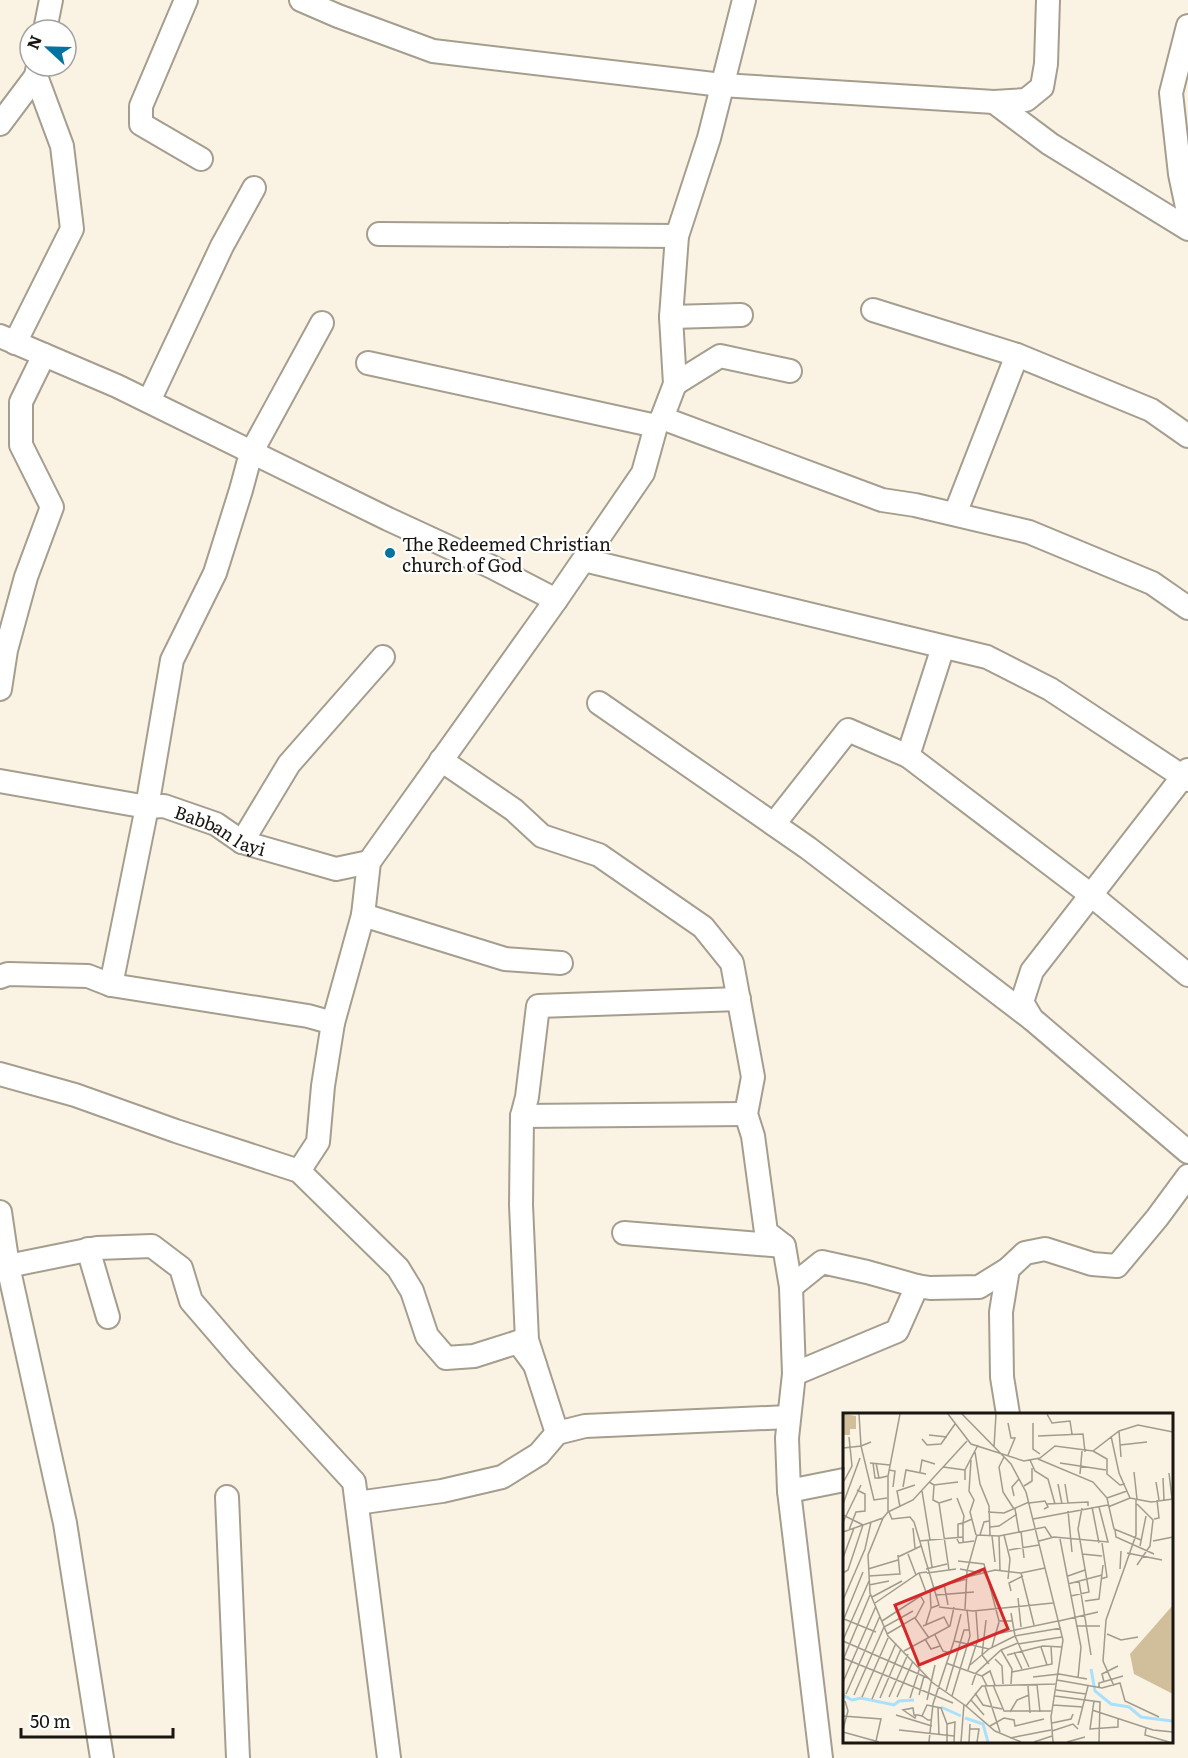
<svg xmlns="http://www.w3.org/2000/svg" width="1188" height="1758" font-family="Literata,serif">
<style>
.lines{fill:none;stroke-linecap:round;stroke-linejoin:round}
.street-casing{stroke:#a59e8f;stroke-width:26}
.street{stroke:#fff;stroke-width:22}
.poi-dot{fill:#02749f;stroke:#fff;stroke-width:2}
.labels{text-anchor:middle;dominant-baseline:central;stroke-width:4.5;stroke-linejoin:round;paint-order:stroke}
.poi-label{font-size:18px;fill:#191611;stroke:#fff;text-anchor:start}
.street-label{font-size:18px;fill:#191611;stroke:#fff}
.inset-river{fill:none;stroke:#a9e0fe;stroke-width:3}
.inset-road{fill:none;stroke:#a09b8f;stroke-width:1.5}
.view{fill:#d62828;fill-opacity:0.15;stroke:#d62828;stroke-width:3}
.inset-edge{fill:none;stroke:#191611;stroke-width:3}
</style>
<rect width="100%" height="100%" fill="#faf3e3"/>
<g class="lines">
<defs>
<g id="street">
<path d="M 186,0 L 141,106 L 141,124 L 201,159"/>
<path d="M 301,0 L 338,16 L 433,51 L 722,85 L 994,102 L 1026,100 L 1042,87 L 1046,64 L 1048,0"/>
<path d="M 1188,26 L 1171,93 L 1180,174 L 1188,212"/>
<path d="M 45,30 L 51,0"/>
<path d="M 994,102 L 1050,144 L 1188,229"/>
<path d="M 0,124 L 36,76"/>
<path d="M 379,234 L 677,236"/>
<path d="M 873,310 L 1017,355 L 1151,410 L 1188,436"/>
<path d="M 671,317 L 741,315"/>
<path d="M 0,336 L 117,386 L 388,519 L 492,567 L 556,600"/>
<path d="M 15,343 L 72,229 L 62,146 L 36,76 L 38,66"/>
<path d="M 368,363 L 656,426"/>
<path d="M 675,384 L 720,356 L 790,371"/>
<path d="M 149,401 L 222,246 L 254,188"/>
<path d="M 662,418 L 882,500 L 915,505 L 1029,532 L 1152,583 L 1188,608"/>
<path d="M 955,514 L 1017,355"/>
<path d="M 584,560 L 987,657 L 1050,689 L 1188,780"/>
<path d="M 943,647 L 908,756 L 1091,895 L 1188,975"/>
<path d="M 0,689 L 6,650 L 26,577 L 52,507 L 21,445 L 21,402 L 44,355"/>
<path d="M 599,703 L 808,848 L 1032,1019"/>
<path d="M 441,760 L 514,810 L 542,836 L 599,855 L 703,927 L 732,963 L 753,1077 L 746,1114 L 753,1136 L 766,1232 L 784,1246 L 791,1287 L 794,1374 L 787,1438 L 789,1491 L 821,1758"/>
<path d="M 1188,770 L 1032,971 L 1022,1002 L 1032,1019 L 1188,1152"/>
<path id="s1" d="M 0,781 L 147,807 L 164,806 L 216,824 L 242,842 L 336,869 L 369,862"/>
<path d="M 774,824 L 848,730 L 908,756"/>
<path d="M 242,842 L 289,764 L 383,657"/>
<path d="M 363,915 L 505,959 L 561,963"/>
<path d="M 0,977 L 8,974 L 88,976 L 111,985 L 308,1016 L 333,1023 L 323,1086 L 318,1142 L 299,1171"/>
<path d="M 111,985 L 147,807 L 172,660 L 215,573 L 241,490 L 251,453 L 322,323"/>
<path d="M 333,1023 L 363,915 L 369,862 L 556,600 L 643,473 L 656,426 L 662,418 L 675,384 L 671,317 L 677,236 L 709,138 L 744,0"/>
<path d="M 0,1074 L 75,1095 L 176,1131 L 299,1171 L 398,1268 L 412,1291 L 427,1336 L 446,1358 L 474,1356 L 518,1342 L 535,1365"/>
<path d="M 522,1116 L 746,1114"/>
<path d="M 0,1212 L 8,1266 L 65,1523 L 102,1758"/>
<path d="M 624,1233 L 784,1246"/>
<path d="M 88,1249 L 108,1317"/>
<path d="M 8,1266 L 97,1248 L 152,1246 L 181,1268 L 191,1301 L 241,1359 L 354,1482 L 389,1758"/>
<path d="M 791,1287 L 822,1262 L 867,1272 L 917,1286 L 930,1288 L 979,1287 L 1008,1269 L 1025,1253 L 1045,1249 L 1092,1264 L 1117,1266 L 1157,1218 L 1188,1176"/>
<path d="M 794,1374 L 897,1331 L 917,1286"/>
<path d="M 1008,1414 L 1002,1377 L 1001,1312 L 1008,1269"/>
<path d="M 557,1433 L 527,1340 L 521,1205 L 522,1116 L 527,1097 L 538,1006 L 739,999"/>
<path d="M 789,1491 L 844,1480"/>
<path d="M 227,1497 L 238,1758"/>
<path d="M 357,1503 L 442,1491 L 502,1477 L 539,1454 L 557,1433 L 585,1426 L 789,1417"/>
</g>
</defs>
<use href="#street" class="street-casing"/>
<use href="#street" class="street"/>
</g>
<circle class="poi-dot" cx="390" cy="553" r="6"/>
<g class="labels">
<g class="poi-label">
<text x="402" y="543">The Redeemed Christian<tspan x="402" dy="21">church of God</tspan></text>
</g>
<g class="street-label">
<text stroke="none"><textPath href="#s1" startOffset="228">Babban layi</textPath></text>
</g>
</g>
<g transform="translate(843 1413)">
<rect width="330" height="330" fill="#faf3e3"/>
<path d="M 0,1 L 13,3 L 13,16 L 7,16 L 7,22 L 0,22 ZM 330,192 L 330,281 L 291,261 L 287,241 Z" fill="#d1bf9b"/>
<path class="inset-river" d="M 248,256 L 252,278 L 268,291 L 286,294 L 298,304 L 329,308M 0,282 L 9,287 L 18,285 L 51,292 L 56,288 L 71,287M 98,294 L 118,303M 122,305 L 140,311 L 145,329"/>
<path class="inset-road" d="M 105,1 L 128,31 L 181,48 L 197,45 L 212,33 L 250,38 L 276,18 L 295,12 L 330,19M 119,1 L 168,51 L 183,79 L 220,227 L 208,304 L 210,329M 204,1 L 209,10 L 227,8 L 229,21M 190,10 L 190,36 L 197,41M 276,18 L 278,44M 86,22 L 104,24M 195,23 L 240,21 L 242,39M 268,23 L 276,60 L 287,85M 79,26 L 84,32 L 98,31 L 112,11M 28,29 L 18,33 L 31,87 L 44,85M 277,32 L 304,29M 151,34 L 153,1M 0,35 L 18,33 L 16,1M 250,38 L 264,46 L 264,61 L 277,72 L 282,71M 132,39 L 137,71 L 146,93 L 147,122M 165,42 L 172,25 L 168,25 L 165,10M 161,44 L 156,54 L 160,79 L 171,96M 195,46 L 250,69 L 264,85 L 271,116 L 298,127M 128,47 L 126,78 L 131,87 L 127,99 L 133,122M 187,47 L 192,58 L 205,66 L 212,91M 27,50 L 47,52M 30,50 L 32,65 L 36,65M 33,50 L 36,65 L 45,63M 217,50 L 263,57M 100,54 L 122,57M 46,57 L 52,58 L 50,74M 77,59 L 79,47 L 92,51M 291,59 L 294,86M 326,60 L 329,86M 237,61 L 239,38M 320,65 L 321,87M 122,67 L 122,57 L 135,32M 1,68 L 9,53 L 6,24M 86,69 L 91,72 L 115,69M 313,69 L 316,87M 215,71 L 219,91M 222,71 L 225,90M 0,72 L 1,54M 91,72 L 90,87 L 96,90M 181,73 L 189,68 L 189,55M 60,74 L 63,57 L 83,61M 79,78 L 87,127M 171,83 L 169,74 L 176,66M 114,85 L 121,103 L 120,110 L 115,111 L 115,124M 264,85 L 284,78M 186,90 L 202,88 L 205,94 L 201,96M 0,91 L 17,45M 204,91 L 245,89 L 245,93M 57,94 L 54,78 L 72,72M 249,94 L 256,130M 265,94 L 287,85 L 308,89 L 330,86M 172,96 L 176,119M 225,98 L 229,139M 45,99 L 70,87 L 124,28M 46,99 L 49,106 L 67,104 L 71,109 L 96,192 L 88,195M 145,99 L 161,100 L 186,89M 0,102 L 20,112 L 5,157 L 0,160M 40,105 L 25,142 L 27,180 L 45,223 L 90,270 L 123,293 L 139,273 L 214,271M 190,106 L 265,92M 311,106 L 316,105 L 314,87M 0,109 L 18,72M 147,114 L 156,113 L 174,101M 70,115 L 72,135M 6,117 L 13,99 L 22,98 L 22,81 L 14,77M 272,117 L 273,124 L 311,141M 178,118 L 181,145M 0,119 L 40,105 L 45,99 L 45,63 L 57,1M 137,122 L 141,109 L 146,108M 161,122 L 167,146 L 165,166M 149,123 L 152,149M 156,123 L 157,157M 113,124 L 116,130 L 131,128M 217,126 L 238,234 L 235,265M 85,127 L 89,154M 76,128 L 120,124M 196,128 L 211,124 L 265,129 L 256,94M 310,128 L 330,124M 120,130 L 120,110 L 129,106M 297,133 L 303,103M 166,137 L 196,132M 284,140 L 319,147M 65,141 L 73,162M 239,141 L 259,143M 55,142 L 57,162M 55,144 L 78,133M 0,145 L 11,115M 115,148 L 141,151 L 156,208 L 169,208M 294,152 L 307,133 L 310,107 L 294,91M 25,156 L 55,147M 83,156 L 104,151M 117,156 L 138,160M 277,156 L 278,138M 106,157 L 96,90 L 109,86M 76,160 L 83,179M 84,160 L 113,156M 178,160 L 191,212M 26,163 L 56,161M 225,163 L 242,157M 124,164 L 152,157 L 178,160 L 202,155M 258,166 L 264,164 L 259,130M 236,168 L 248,242M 101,171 L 105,192M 225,171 L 259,162M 26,172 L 46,168M 168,178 L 166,170 L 180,163M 93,182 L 131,179M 228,183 L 246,179 L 235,116 L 239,95M 29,184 L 59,168M 175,185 L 178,214M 0,187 L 22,136 L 28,109M 242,188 L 256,186 L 260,152M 32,190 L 76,160 L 84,159M 96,194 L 130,198 L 210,190M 122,196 L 124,158 L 134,122 L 156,123 L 202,114 L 209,125M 168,200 L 172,223 L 186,254M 72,205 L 86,225M 1,206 L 33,219M 143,207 L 139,242 L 146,251M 0,208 L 20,159M 39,208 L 90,175 L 124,166M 216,208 L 255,199M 83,211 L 88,195 L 87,177M 80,213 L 101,204 L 106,214M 233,213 L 257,213M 44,221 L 73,204 L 81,189 L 77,182M 153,221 L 215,208M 264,221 L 278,227 L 295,224M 92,222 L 100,238 L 107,240M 82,226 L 88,236 L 97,233M 0,227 L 26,168M 0,228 L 87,266M 111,228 L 118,201M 175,231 L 219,224M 149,234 L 156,209M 198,234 L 204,252M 158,237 L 169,256 L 168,271M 61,238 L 107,213 L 111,194M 171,239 L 179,256M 164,242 L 200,233 L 219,234M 0,245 L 110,290M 152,246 L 159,253 L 160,271M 0,247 L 27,182M 103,250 L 139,263 L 144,273M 127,252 L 146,236M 125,257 L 135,226 L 133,198M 169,259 L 209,251 L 208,233M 139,263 L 147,258 L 152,272M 190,264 L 216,261 L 244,266M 214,267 L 259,275 L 277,270 L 282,288 L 316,304M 0,269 L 33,193M 261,269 L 259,261 L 275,253M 129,272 L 133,260 L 158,237 L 175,230M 150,272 L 161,298 L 208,298M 194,272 L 197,299M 142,273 L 157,319M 185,273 L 187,300M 271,273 L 260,248 L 263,207 L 293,122 L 293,87M 256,274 L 256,270 L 280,263M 213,277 L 243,281M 103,278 L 121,217 L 127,217M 132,280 L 140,292 L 159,296M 3,281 L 37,203M 11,282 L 41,214 L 70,198M 76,282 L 81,263M 109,283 L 127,223 L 124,197M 212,283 L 257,289 L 256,329M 19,284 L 45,225M 46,284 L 65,241M 54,284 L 70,248M 37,285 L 58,236M 67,285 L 77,254M 29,286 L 53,230M 84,287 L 92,252M 128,287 L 141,302M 251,288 L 247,316 L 275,314 L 275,305M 210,292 L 240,294M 123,293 L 152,318 L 178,329M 95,295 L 96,322M 249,297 L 310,317 L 330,319M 167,299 L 174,287 L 186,282M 53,302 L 89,313M 73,302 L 72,305 L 60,297 L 70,295 L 71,302 L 75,302 L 79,303 L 85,307 L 89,307M 0,303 L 38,306 L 33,328M 79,303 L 84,292 L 98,295 L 104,311 L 104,329M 209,310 L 228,306 L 230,301M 104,311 L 112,309 L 111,329M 235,312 L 245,273M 147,313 L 161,305 L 171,307 L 172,313 L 201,306M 303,315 L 302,322 L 326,329M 0,316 L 5,298 L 2,288M 127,316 L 136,316 L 134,329M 56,317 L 111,323M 209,318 L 230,311 L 235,316M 0,319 L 36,329M 167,325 L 208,317M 86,329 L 90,291 L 111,228 L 146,236 L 172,223 L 218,215M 118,329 L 121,291M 126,329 L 127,311M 191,329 L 209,323M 224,329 L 242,324"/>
<path class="view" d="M 141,156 L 165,216 L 76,252 L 52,192 Z"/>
<rect width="330" height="330" class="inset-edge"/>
</g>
<g transform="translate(48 48) rotate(292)"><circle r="28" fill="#ffffff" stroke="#a3a2a0" stroke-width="1.5"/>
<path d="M0-4.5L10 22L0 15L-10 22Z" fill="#02749f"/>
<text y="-9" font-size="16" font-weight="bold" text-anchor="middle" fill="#191611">N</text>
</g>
<path d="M21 1728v9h152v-9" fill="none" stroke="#191611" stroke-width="3"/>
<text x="30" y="1728" font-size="18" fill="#191611" stroke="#ffffff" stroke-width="4.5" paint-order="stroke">50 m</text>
</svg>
